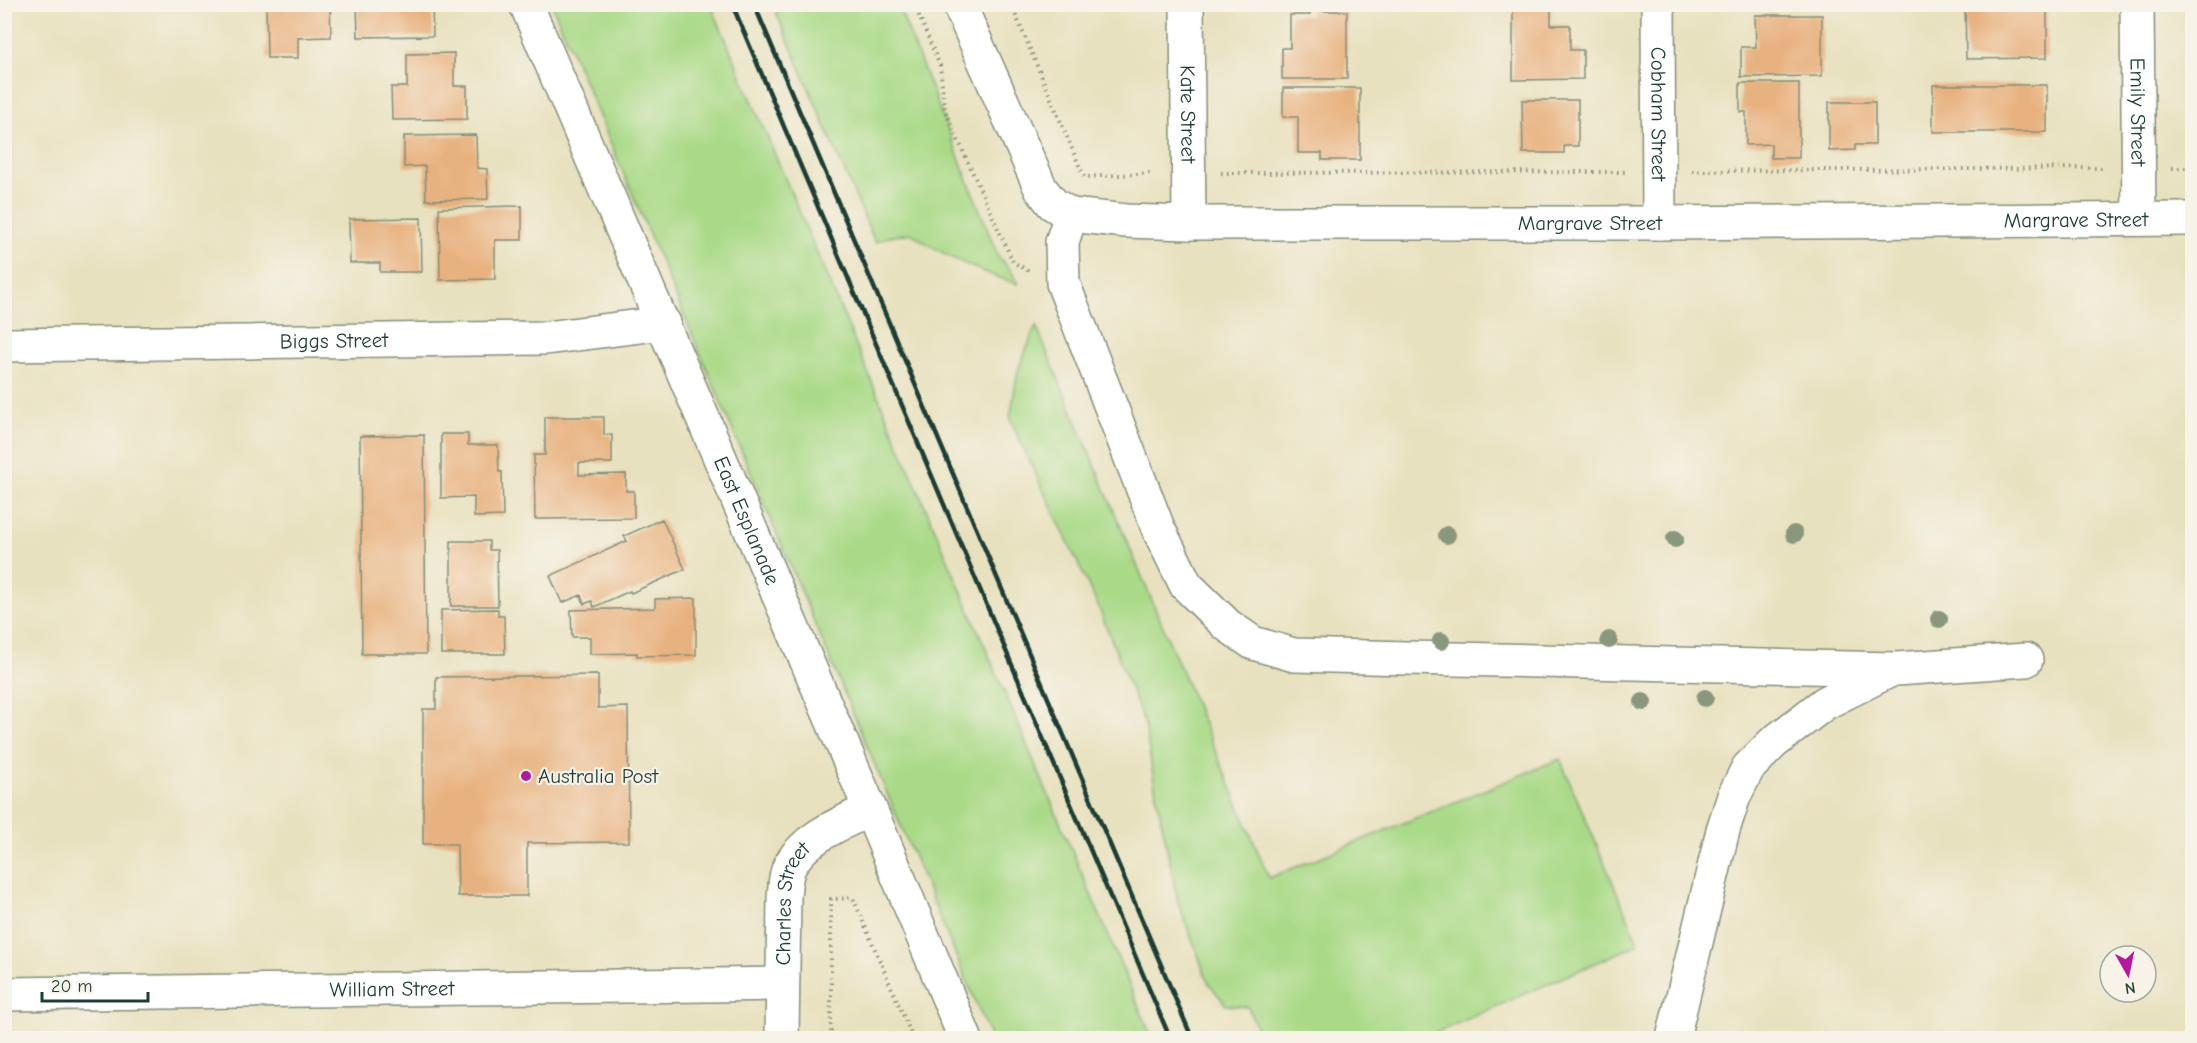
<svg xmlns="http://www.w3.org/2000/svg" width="2197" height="1043" font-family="'Comic Neue',sans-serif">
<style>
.green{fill:#aada88;stroke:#648c5e;stroke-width:1.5}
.building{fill:#e8b280}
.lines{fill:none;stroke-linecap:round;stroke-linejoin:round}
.minor-casing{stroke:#848f7a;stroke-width:36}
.path{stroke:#848f7a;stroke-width:4;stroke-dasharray:1.5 4.5;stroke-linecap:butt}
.minor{stroke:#fff;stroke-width:33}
.rail{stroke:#1f3d34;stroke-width:4.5}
.tree{fill:#89987c}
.poi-dot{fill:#b5179e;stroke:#f7f3e8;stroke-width:2}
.labels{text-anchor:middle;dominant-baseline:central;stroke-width:4.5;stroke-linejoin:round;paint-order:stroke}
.street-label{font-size:21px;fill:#1f3d34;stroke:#f7f3e8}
.poi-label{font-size:21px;fill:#1f3d34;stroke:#f7f3e8;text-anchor:start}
</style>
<rect width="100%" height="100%" fill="#f7f3e8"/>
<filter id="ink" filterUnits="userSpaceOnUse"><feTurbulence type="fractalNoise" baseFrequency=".0167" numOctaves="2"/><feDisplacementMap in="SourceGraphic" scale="12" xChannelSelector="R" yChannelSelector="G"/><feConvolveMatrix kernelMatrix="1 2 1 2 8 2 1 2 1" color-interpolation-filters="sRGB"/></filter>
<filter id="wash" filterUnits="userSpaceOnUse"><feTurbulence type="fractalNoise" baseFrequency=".008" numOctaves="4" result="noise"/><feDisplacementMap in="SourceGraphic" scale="24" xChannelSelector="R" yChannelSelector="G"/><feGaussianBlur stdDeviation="1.35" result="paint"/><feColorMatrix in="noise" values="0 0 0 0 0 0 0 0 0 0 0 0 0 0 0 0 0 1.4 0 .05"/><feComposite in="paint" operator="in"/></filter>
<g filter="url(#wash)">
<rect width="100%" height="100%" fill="#e8e1bf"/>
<path class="green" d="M 552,5 L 711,5 L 1152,1038 L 991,1038 Z
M 773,5 L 898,5 L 998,256 L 1011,271 L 1018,284 C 980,272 943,256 911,233 L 891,236 L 875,242 Z
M 1036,326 L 1269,878 L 1560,759 L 1639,944 L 1424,1038 L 1261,1038 L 1248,1007 L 1226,1005 L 1208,982 L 1178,902 L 1156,794 L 1145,725 L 1099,608 L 1010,419 L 1018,370 Z"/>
<g id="blocks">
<path class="building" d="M 266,4 L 330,4 L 331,37 L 298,38 L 298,58 L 267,58 Z
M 357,4 L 432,4 L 433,36 L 358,37 Z
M 1965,4 L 2047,4 L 2047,58 L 1966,59 Z
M 1513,6 L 1551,6 L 1551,25 L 1570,25 L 1570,50 L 1583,50 L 1583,79 L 1513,80 Z
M 1310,11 L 1347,11 L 1347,79 L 1282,79 L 1282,48 L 1290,48 L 1290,15 L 1310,15 Z
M 1755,15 L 1822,15 L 1822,76 L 1741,77 L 1741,47 L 1756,47 Z
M 454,53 L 454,86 L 467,86 L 467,119 L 392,120 L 391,87 L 407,87 L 407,54 Z
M 1740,83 L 1799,83 L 1799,158 L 1771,158 L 1771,144 L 1746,145 L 1746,112 L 1740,112 Z
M 1933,85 L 2047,85 L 2047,132 L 1933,132 Z
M 1283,88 L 1360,88 L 1360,160 L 1322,160 L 1322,153 L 1298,153 L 1298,117 L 1283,117 Z
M 1522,100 L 1578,100 L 1578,146 L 1564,146 L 1564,153 L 1523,153 Z
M 1829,102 L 1875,102 L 1875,145 L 1855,145 L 1855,150 L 1829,151 Z
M 476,135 L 477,168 L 487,169 L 488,199 L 426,200 L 425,166 L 404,167 L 404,136 Z
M 522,206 L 522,240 L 495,240 L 495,279 L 440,280 L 439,208 Z
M 421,218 L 422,272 L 380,272 L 380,263 L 350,263 L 349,219 Z
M 545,417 L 604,417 L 604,435 L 612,435 L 612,463 L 579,463 L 579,475 L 626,474 L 626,491 L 634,491 L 634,518 L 535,519 L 534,455 L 545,455 Z
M 441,434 L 468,434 L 468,445 L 498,445 L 499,472 L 502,472 L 503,516 L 474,517 L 474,497 L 441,498 Z
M 424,435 L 426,654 L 362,654 L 360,436 Z
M 662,519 L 685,569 L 631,593 L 630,591 L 594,607 L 592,601 L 584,604 L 581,595 L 562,603 L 550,576 L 627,541 L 624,536 Z
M 451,541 L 489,541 L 489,550 L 497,550 L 498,606 L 451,606 Z
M 696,598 L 696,655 L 637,656 L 637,653 L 590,654 L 590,637 L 572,637 L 571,610 L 655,608 L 655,599 Z
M 498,609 L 498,616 L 504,616 L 505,654 L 441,654 L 441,610 Z
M 598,675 L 598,708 L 628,707 L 629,842 L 527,843 L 527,896 L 458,896 L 457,844 L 423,844 L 423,709 L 436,709 L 436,677 Z"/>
</g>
</g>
<g filter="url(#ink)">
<use href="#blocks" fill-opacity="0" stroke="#848f7a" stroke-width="1.5"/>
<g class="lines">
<defs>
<g id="minor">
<path id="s1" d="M 526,4 L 870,809 L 965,1038"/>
<path id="s2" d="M 959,4 L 1041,189 L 1053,204 L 1071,215 L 1126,221 L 1189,223 L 1659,223 L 2192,219"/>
<path id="s3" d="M 1187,4 L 1189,223"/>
<path id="s4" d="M 1658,4 L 1659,223"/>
<path id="s5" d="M 2137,4 L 2139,219"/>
<path d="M 1071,215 L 1062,242 L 1063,283 L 1158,528 L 1186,585 L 1227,625 L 1253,643 L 1294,655 L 1407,658 L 1896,669 L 2026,660"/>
<path id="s6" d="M 4,345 L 546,338 L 664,323"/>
<path id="s7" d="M 4,994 L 781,984"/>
<path id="s8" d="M 782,1038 L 784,898 C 785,886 785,872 792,862 C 809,835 843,823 870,809"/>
<path d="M 1673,1038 L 1723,830 L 1734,796 L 1748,768 L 1773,743 L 1825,703 L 1889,671"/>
</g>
</defs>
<use href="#minor" class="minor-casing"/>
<path class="path" d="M 914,4 L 940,66 L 945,111 L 1013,262 L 1029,271
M 1011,4 L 1084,177 L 1154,173
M 2172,168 L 2192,168
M 1692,171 L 2105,168
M 1221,173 L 1625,172
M 831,1038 L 831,899 L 853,898 L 913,1038"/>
<use href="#minor" class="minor"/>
<path class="rail" d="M 732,4 L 1170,1038
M 754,4 L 1192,1038"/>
</g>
<g class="tree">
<circle cx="1794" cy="534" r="9"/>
<circle cx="1447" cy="535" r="9"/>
<circle cx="1675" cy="539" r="9"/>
<circle cx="1939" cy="619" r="9"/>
<circle cx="1609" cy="640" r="9"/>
<circle cx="1441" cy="641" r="9"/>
<circle cx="1705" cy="698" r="9"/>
<circle cx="1643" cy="702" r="9"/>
</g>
</g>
<circle class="poi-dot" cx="526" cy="776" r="6"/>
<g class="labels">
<g class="street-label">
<text stroke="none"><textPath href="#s5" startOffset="108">Emily Street</textPath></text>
<text stroke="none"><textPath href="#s3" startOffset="110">Kate Street</textPath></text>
<text stroke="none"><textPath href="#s4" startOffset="110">Cobham Street</textPath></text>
<text stroke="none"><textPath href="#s2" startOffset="1248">Margrave Street</textPath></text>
<text stroke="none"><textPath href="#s2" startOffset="762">Margrave Street</textPath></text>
<text stroke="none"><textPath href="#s6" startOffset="330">Biggs Street</textPath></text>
<text stroke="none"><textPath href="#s1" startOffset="562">East Esplanade</textPath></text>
<text stroke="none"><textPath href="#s8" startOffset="136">Charles Street</textPath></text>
<text stroke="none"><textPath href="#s7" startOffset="388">William Street</textPath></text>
</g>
<g class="poi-label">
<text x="538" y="776">Australia Post</text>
</g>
</g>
<rect width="2197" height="1043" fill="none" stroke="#f7f3e8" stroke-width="24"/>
<g transform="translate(2128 974) rotate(171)"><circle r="28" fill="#f7f3e8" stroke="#a1aaa0" stroke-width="1.5"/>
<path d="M0-4.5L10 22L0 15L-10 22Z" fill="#b5179e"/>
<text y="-9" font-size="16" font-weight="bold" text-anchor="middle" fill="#1f3d34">N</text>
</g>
<path d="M42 992v9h106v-9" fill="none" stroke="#1f3d34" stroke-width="3"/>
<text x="51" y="992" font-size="18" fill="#1f3d34" stroke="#f7f3e8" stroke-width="4.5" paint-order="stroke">20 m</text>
</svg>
